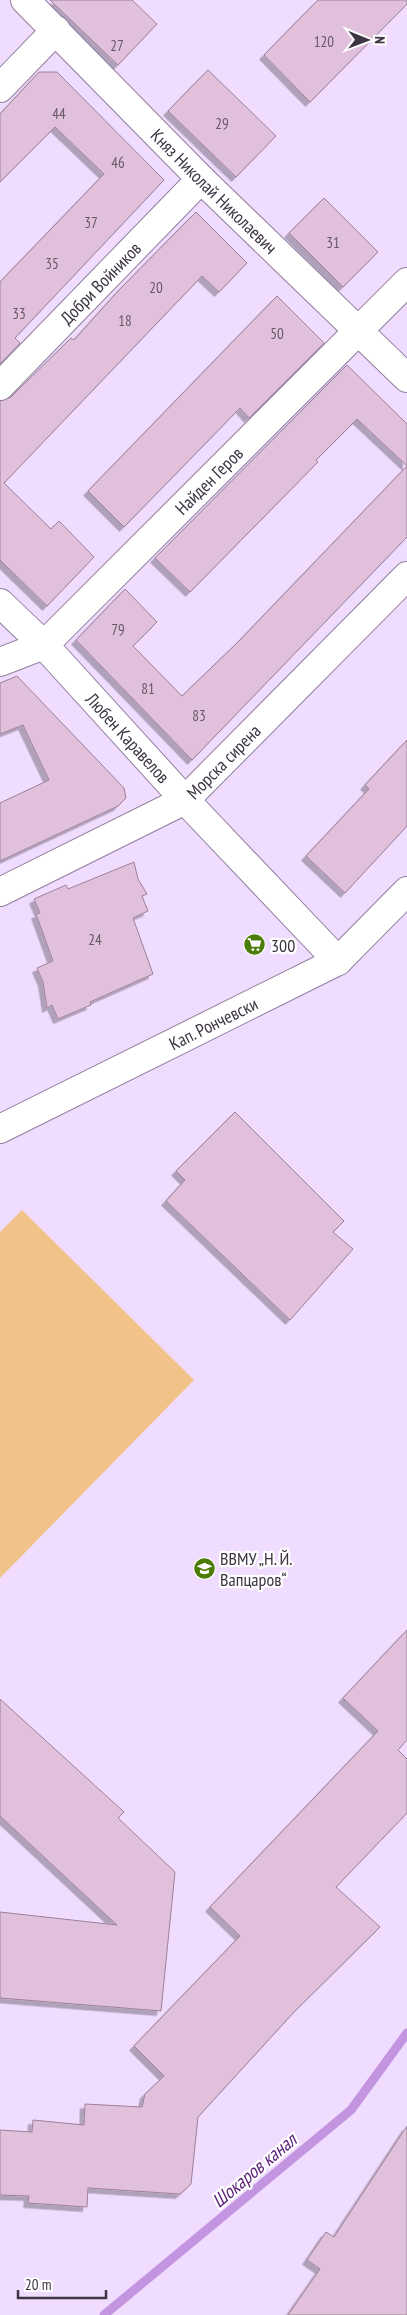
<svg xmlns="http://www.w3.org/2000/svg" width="407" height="2315" font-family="'PT Sans Narrow',sans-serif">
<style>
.park{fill:#f2c389}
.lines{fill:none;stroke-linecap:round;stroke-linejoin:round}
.stream{stroke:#c394e0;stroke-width:9}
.building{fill:#e0c0da;stroke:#9e8099;filter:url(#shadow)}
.minor-casing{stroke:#917e9d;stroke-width:30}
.minor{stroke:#fff;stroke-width:28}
.labels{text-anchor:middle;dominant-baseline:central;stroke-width:4.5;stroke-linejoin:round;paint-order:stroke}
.number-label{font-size:15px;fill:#665869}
.street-label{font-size:18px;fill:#3d3543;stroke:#fff}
.poi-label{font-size:18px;fill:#3d3543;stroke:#fff;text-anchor:start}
.water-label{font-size:19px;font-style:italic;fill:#5c217a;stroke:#fff}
</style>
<defs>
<filter id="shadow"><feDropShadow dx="-4.5" dy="4.5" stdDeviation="0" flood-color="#0004"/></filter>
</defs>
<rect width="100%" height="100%" fill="#f0dcfe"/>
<path class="park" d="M 22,1210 L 194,1380 L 0,1578 L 0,1232 Z"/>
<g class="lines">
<path class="stream" d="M 104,2315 L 351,2110 L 407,2033"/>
</g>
<path class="building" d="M 50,0 L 132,0 L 157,24 L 118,65 Z
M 318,0 L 407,0 L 407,4 L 310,102 L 264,55 Z
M 208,70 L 276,136 L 236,177 L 168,111 Z
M 39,72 L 57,72 L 164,180 L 15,338 L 20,343 L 0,364 L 0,282 L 104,174 L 55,127 L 0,182 L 0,114 Z
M 324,198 L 378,252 L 343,287 L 289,233 Z
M 196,212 L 247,263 L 219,292 L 202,276 L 4,483 L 51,529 L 59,521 L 94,557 L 47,606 L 0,560 L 0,401 L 11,397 L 71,338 L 74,340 L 119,290 Z
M 277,296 L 324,343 L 249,418 L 240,408 L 124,527 L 88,491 Z
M 347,365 L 407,424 L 407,466 L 357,419 L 316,460 L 318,462 L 190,592 L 155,558 Z
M 407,466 L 407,537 L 192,760 L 76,640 L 125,589 L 157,622 L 133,646 L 182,696 L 239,641 Z
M 17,676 L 124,788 L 126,798 L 118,806 L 0,861 L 0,803 L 49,780 L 23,725 L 0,734 L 0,683 Z
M 407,740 L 407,826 L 345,893 L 306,856 L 369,789 L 365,785 Z
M 134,862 L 138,879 L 147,894 L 142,896 L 148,911 L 133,918 L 153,974 L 90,1002 L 91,1005 L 58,1019 L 52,1005 L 47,1008 L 43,982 L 37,968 L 53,961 L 36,914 L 40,913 L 34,899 L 66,885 L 68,889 Z
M 235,1112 L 344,1221 L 333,1232 L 353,1249 L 290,1320 L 166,1201 L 185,1180 L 176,1171 Z
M 407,1630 L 407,1740 L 398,1750 L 407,1759 L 407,1813 L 336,1887 L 380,1927 L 295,2011 L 198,2117 L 191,2184 L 180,2194 L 88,2188 L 87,2207 L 28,2203 L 29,2196 L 0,2195 L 0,2130 L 32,2132 L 33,2120 L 84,2125 L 85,2104 L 142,2107 L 145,2094 L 164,2076 L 134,2046 L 240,1936 L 210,1907 L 378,1731 L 343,1698 Z
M 0,1699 L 124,1812 L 118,1818 L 175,1872 L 161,2011 L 0,1998 L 0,1912 L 117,1925 L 0,1816 Z
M 407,2126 L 407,2315 L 288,2315 L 320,2269 L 307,2260 L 326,2232 L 334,2237 Z"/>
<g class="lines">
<defs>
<g id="minor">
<path id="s1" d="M 25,0 L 201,179 L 407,378"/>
<path d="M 0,88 L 56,30"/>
<path id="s2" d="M 0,386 L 201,179"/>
<path id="s3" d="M 0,603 L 44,645 L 185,800 L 338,961"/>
<path id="s4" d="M 0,662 L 44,645 L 407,282"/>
<path id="s5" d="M 0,892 L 185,800 L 407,576"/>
<path id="s6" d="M 0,1129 L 338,961 L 407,891"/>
</g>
</defs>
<use href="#minor" class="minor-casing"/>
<use href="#minor" class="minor"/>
</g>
<defs>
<symbol id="supermarket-disc" viewBox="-11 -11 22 22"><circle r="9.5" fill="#4b7c08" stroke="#fff"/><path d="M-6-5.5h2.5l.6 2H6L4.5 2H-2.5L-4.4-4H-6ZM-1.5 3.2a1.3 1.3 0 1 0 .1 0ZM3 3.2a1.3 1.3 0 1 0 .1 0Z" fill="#fff"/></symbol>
<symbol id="university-disc" viewBox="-11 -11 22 22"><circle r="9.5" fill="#4b7c08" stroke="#fff"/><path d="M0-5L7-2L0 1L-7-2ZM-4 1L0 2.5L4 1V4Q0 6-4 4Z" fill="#fff"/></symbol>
</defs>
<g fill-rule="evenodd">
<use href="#supermarket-disc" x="242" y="932" width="25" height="25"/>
<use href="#university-disc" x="192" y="1556" width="25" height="25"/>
</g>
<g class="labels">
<g class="number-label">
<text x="324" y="41">120</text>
<text x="117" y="45">27</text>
<text x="59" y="113">44</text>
<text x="222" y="123">29</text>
<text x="118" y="162">46</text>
<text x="91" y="222">37</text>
<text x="333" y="242">31</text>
<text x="52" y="263">35</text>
<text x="156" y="287">20</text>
<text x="19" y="313">33</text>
<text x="125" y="320">18</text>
<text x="277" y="333">50</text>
<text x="118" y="629">79</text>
<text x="148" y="688">81</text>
<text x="199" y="715">83</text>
<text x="95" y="939">24</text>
</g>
<g class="street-label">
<text stroke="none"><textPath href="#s1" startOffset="269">Княз Николай Николаевич</textPath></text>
<text stroke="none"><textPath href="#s2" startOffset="144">Добри Войников</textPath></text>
<text stroke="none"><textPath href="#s4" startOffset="280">Найден Геров</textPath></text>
<text stroke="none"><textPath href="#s3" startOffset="186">Любен Каравелов</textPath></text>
<text stroke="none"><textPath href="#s5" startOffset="261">Морска сирена</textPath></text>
<text stroke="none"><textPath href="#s6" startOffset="238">Кап. Рончевски</textPath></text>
</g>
<g class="poi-label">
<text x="271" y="945">300</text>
<text x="220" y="1558">ВВМУ „Н. Й.<tspan x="220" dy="21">Вапцаров“</tspan></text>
</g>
<g class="water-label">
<text transform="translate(254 2170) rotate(-40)">Шокаров канал</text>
</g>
</g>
<g transform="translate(367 40) rotate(91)" stroke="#ffffff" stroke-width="4" paint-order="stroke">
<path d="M0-4L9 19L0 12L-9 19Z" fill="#3d3543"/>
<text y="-8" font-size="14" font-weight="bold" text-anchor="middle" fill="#3d3543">N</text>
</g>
<path d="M18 2290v8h88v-8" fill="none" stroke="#3d3543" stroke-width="2.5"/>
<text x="25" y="2290" font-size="15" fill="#3d3543" stroke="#ffffff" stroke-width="4" paint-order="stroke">20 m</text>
</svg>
